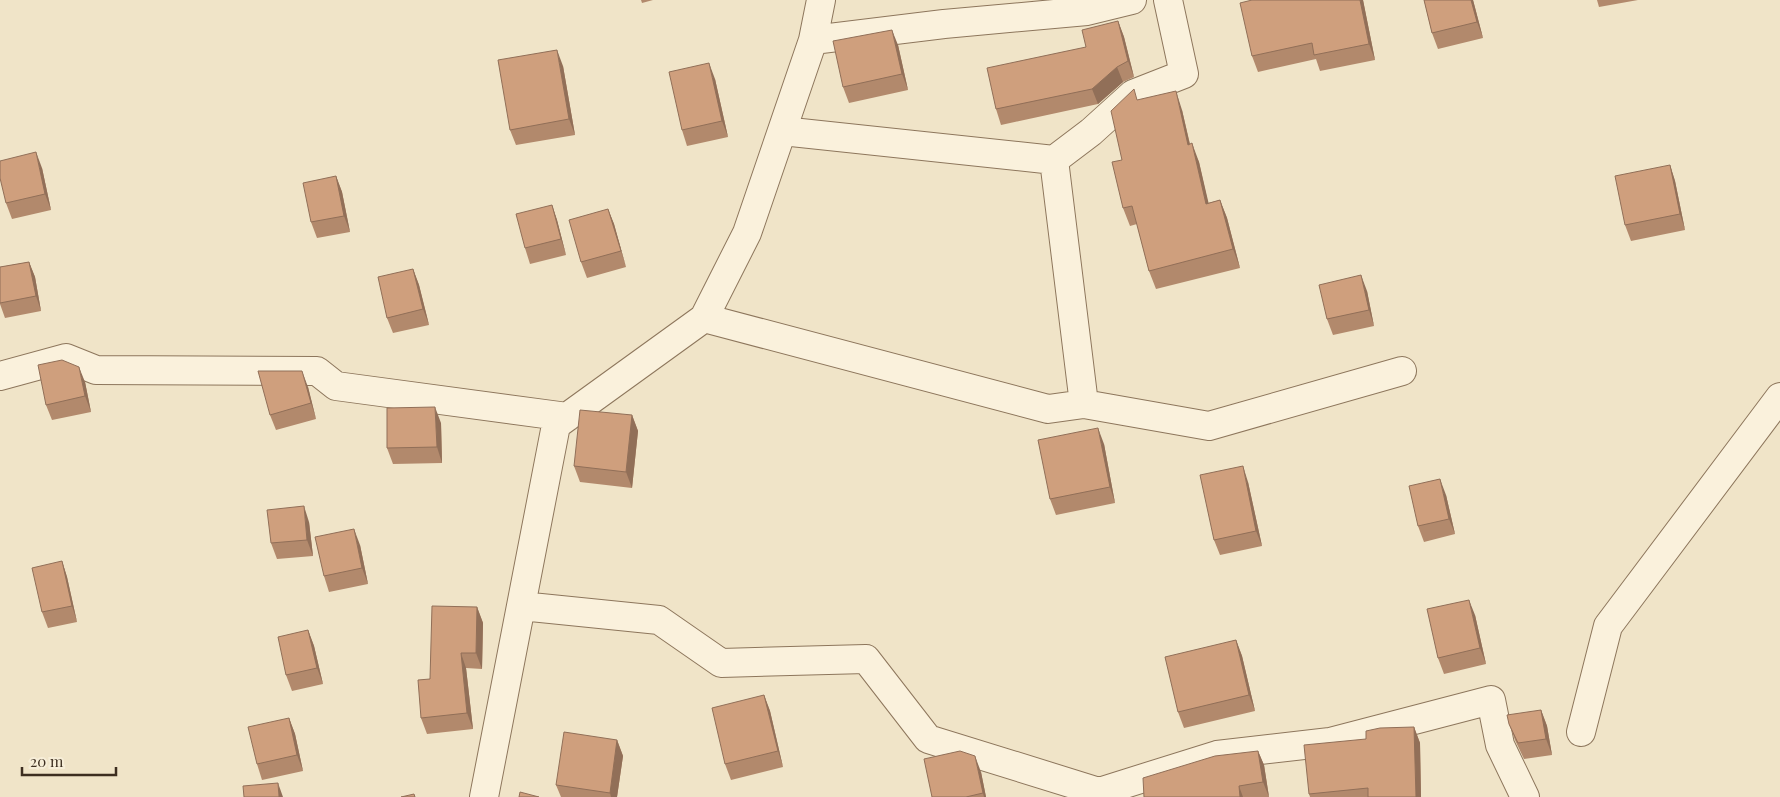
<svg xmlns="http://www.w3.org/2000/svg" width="1780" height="797" font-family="'Playfair Display',serif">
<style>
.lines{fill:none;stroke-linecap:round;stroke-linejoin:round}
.minor-casing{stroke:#8d765c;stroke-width:30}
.minor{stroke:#faf1dc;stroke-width:28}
.wall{fill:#b2896c}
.shaded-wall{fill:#916f58}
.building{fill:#cf9f7d;stroke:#916f58}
</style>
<rect width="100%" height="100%" fill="#f0e4c8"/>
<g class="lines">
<defs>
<path id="minor" d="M 813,40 L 944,24 L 1087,11 L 1132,0
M 1054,160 L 1091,132 L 1133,94 L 1184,74 L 1168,0
M 704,318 L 747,233 L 813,40 L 821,0
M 0,376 L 66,358 L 96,370 L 317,371 L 336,386 L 567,417
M 1084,404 L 1209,426 L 1402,371
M 521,606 L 659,620 L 721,663 L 866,659 L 928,739 L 1099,792 L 1217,755 L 1330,742 L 1491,700 L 1500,745 L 1525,797
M 1581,732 L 1608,626 L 1780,397
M 484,797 L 556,425 L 704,318 L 1048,409 L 1084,404 L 1054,160 L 782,131"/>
</defs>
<use href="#minor" class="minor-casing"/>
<use href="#minor" class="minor"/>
</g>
<path class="wall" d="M 641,0 L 653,0 L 642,3 Z
M 1252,0 L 1363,0 L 1375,60 L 1320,71 L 1316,59 L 1258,72 L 1252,56 Z
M 1424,0 L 1473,0 L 1483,38 L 1438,49 L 1432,33 Z
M 1597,0 L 1638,0 L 1599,7 Z
M 1118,21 L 1124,37 L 1134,77 L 1123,82 L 1098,104 L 1001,125 L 996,109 L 1086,47 Z
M 898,45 L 908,90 L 849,103 L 843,87 Z
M 563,66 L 575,135 L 516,145 L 510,130 Z
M 715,79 L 728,137 L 687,146 L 682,130 Z
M 1138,100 L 1182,110 L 1190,144 L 1199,162 L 1208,203 L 1220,200 L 1227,218 L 1240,268 L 1156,289 L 1149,271 L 1137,224 L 1130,226 L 1123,208 L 1122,160 Z
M 1670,165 L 1675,181 L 1685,230 L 1631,241 L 1625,225 Z
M 42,168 L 51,210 L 12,219 L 6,203 Z
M 336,176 L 342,192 L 350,232 L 317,238 L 311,222 Z
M 552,205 L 557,220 L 566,255 L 530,264 L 525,248 Z
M 608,209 L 614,224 L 626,267 L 587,278 L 581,262 Z
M 29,262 L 35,277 L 41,311 L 5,318 L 0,304 L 0,267 Z
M 413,269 L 419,285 L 429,325 L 393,333 L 387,318 Z
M 1367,291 L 1374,326 L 1333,335 L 1327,319 Z
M 85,382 L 91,412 L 52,420 L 46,405 Z
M 308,387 L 316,419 L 276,430 L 270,415 Z
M 632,415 L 638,431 L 632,488 L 580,482 L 574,466 Z
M 441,423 L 442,463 L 393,464 L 387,448 Z
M 1104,444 L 1115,503 L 1056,515 L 1050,499 Z
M 1248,482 L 1262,546 L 1220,555 L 1214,540 Z
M 1446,495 L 1455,534 L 1424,542 L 1418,526 Z
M 309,522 L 313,556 L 277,559 L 271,543 Z
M 360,545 L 368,584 L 329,592 L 324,576 Z
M 62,561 L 67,577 L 77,622 L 48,628 L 42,612 Z
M 477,607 L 483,623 L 482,669 L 466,668 L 473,729 L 427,734 L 421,718 L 430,679 Z
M 1475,615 L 1486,664 L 1444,674 L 1438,658 Z
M 308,630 L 314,646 L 323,684 L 292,691 L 286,675 Z
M 1236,640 L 1242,656 L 1255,711 L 1184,728 L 1178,712 Z
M 764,695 L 770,711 L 783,767 L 731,780 L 725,764 Z
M 1541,710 L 1547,726 L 1552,755 L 1524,759 L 1515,740 L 1509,724 Z
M 289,718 L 295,734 L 303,771 L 262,780 L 257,764 Z
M 1414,727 L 1420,743 L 1421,797 L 1310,797 L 1309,794 L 1366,739 Z
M 617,740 L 623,756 L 617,797 L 561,797 L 556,785 Z
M 1258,751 L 1264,765 L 1269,797 L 1144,797 Z
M 981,772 L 986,797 L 932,797 Z"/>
<path class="shaded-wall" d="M 1360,0 L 1363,0 L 1375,60 L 1369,44 Z
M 1471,0 L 1473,0 L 1483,38 L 1477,22 Z
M 1118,21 L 1124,37 L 1134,77 L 1128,61 Z
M 892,30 L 898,45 L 908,90 L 902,74 Z
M 557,50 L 563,66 L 575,135 L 569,119 Z
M 709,63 L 715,79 L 728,137 L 722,121 Z
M 1117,67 L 1123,82 L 1098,104 L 1092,89 Z
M 1176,91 L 1182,110 L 1194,163 L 1188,145 Z
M 1192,143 L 1199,162 L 1213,222 L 1206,204 Z
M 36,152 L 42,168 L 51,210 L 45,194 Z
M 1670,165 L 1675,181 L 1685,230 L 1680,214 Z
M 336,176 L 342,192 L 350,232 L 344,216 Z
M 1220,200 L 1227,218 L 1240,268 L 1233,249 Z
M 552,205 L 557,220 L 566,255 L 561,239 Z
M 608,209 L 614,224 L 626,267 L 621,251 Z
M 29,262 L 35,277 L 41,311 L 36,296 Z
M 413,269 L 419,285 L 429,325 L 423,309 Z
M 1361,275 L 1367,291 L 1374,326 L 1369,310 Z
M 79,367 L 85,382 L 91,412 L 85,396 Z
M 302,371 L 308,387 L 316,419 L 311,403 Z
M 435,407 L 441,423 L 442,463 L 437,447 Z
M 632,415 L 638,431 L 632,488 L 626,472 Z
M 1098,428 L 1104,444 L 1115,503 L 1110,487 Z
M 1243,466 L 1248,482 L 1262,546 L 1256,531 Z
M 1440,479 L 1446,495 L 1455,534 L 1449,519 Z
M 304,506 L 309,522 L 313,556 L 307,540 Z
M 354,529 L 360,545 L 368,584 L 362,568 Z
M 62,561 L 67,577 L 77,622 L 72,606 Z
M 1469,600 L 1475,615 L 1486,664 L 1480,648 Z
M 477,607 L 483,623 L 482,669 L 476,653 Z
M 308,630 L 314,646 L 323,684 L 317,668 Z
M 1236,640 L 1242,656 L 1255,711 L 1249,695 Z
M 461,653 L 466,668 L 473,729 L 467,713 Z
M 764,695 L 770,711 L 783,767 L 778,751 Z
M 1541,710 L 1547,726 L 1552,755 L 1546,739 Z
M 289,718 L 295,734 L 303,771 L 297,755 Z
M 1414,727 L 1420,743 L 1421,797 L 1416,797 Z
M 617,740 L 623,756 L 617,797 L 611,797 L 610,793 Z
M 1258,751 L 1264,765 L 1269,797 L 1263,782 Z
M 975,756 L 981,772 L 986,797 L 984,797 L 983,793 Z
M 278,783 L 283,797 L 279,797 Z
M 1239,786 L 1243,797 L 1240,797 Z"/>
<path class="building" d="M 1252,0 L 1360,0 L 1369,44 L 1314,55 L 1312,43 L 1252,56 L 1240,3 Z
M 1424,0 L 1471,0 L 1477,22 L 1432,33 Z
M 1118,21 L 1128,61 L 1117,67 L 1092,89 L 996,109 L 987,68 L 1086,47 L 1082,30 Z
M 892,30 L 902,74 L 843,87 L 833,41 Z
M 557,50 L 569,119 L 510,130 L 498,60 Z
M 709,63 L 722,121 L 682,130 L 669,72 Z
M 1134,89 L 1137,100 L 1176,91 L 1188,145 L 1192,143 L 1206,204 L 1220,200 L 1233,249 L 1149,271 L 1132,206 L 1123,208 L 1112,162 L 1122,160 L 1111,111 Z
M 36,152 L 45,194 L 6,203 L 0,178 L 0,161 Z
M 1670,165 L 1680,214 L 1625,225 L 1615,176 Z
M 336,176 L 344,216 L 311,222 L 303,183 Z
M 552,205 L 561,239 L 525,248 L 516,214 Z
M 608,209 L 621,251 L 581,262 L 569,220 Z
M 29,262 L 36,296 L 0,303 L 0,267 Z
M 413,269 L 423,309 L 387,318 L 378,277 Z
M 1361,275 L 1369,310 L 1327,319 L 1319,285 Z
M 62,360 L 79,367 L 85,396 L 46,405 L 38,365 Z
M 258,371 L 302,371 L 311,403 L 270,415 Z
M 435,407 L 437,447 L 387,448 L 387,408 Z
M 580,410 L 632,415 L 626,472 L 574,466 Z
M 1098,428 L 1110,487 L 1050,499 L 1038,440 Z
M 1243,466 L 1256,531 L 1214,540 L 1200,475 Z
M 1440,479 L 1449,519 L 1418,526 L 1409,486 Z
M 304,506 L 307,540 L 271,543 L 267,510 Z
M 354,529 L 362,568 L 324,576 L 315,537 Z
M 62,561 L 72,606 L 42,612 L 32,568 Z
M 1469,600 L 1480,648 L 1438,658 L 1427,609 Z
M 432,606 L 477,607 L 476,653 L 461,653 L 467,713 L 421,718 L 418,680 L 430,679 Z
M 308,630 L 317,668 L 286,675 L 278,637 Z
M 1236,640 L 1249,695 L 1178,712 L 1165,657 Z
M 764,695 L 778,751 L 725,764 L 712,708 Z
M 1541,710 L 1546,739 L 1518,743 L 1509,724 L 1507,715 Z
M 289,718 L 297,755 L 257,764 L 248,727 Z
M 1414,727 L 1416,797 L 1368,797 L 1368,788 L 1309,794 L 1304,745 L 1366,739 L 1366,731 L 1380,728 Z
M 564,732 L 617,740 L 610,793 L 556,785 Z
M 960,751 L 975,756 L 983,793 L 966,797 L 932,797 L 924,759 Z
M 1258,751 L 1263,782 L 1239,786 L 1240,797 L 1144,797 L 1143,778 L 1215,756 Z
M 278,783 L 279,797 L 244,797 L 243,786 Z
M 520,792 L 539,797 L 519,797 Z
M 414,794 L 415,797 L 401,797 Z"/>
<path d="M22 767v8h94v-8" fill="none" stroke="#3d2e20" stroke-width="2.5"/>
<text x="30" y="767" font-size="15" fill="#3d2e20" stroke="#f7eed8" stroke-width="4" paint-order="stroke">20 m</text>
</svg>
